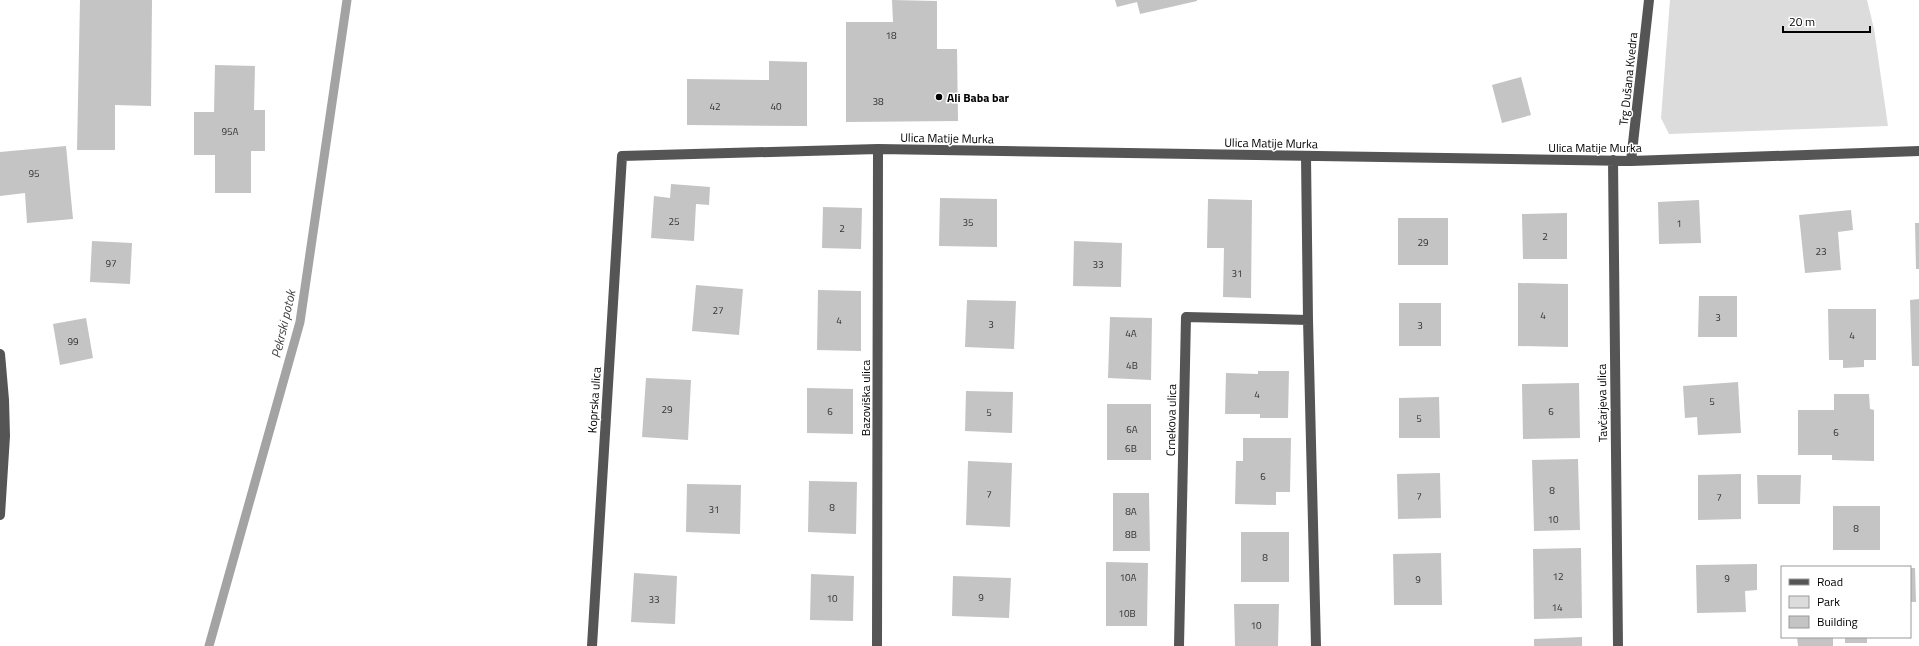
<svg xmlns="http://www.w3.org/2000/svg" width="1919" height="646" font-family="'Titillium Web',sans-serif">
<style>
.green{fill:#dcdcdc}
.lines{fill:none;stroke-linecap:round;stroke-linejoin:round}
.stream{stroke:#a3a3a3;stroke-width:9}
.building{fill:#c4c4c4}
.minor{stroke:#555;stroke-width:10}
.poi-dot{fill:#000;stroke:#fff;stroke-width:1.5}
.labels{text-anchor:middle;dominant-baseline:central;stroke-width:3;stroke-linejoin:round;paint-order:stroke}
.number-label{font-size:10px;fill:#313131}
.street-label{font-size:12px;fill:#000;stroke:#fff}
.poi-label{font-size:12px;font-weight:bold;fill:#000;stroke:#fff;text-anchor:start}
.water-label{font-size:13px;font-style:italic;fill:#444;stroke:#fff}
</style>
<rect width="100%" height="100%" fill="#fff"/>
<path class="green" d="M 1670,0 L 1867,0 L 1874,29 L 1888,126 L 1669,134 L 1661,118 Z"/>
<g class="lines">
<path class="stream" d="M 209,646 L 300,322 L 347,0"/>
</g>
<path class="building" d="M 80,0 L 152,0 L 151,106 L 115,105 L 115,150 L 77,150 Z
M 892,0 L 937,1 L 937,49 L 957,49 L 958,121 L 846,122 L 846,22 L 893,22 Z
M 1115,0 L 1197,0 L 1197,1 L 1140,14 L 1137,2 L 1117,7 Z
M 769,61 L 807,62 L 807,126 L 687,125 L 687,79 L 769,80 Z
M 215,65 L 255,66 L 254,110 L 265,110 L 265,151 L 251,151 L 251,193 L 215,193 L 215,155 L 194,155 L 194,112 L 214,112 Z
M 1521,77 L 1531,115 L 1502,123 L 1492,85 Z
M 66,146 L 73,219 L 27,223 L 25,193 L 0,196 L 0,152 Z
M 671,184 L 710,187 L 709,205 L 696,204 L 694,241 L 651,238 L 654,196 L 670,198 Z
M 940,198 L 997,199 L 997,247 L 939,246 Z
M 1208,199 L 1252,200 L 1251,298 L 1223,297 L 1224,248 L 1207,248 Z
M 1699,200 L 1701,243 L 1659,244 L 1658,202 Z
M 823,207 L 862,208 L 861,249 L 822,248 Z
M 1851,210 L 1853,230 L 1838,232 L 1841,270 L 1805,273 L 1799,215 Z
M 1567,213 L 1567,259 L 1523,259 L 1522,214 Z
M 1398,218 L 1448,218 L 1448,265 L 1398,265 Z
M 1915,223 L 1919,223 L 1919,269 L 1916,269 Z
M 92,241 L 132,243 L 130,284 L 90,282 Z
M 1074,241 L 1122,243 L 1121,287 L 1073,286 Z
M 1518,283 L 1568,284 L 1568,347 L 1518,346 Z
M 696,285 L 743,289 L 739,335 L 692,331 Z
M 818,290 L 861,291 L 861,351 L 817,350 Z
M 1699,296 L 1737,296 L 1737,337 L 1698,337 Z
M 1919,299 L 1919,366 L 1912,366 L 1910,300 Z
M 967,300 L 1016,301 L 1014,349 L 965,347 Z
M 1399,303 L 1441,303 L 1441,346 L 1399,346 Z
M 1828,309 L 1876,309 L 1876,360 L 1864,360 L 1864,367 L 1843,368 L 1843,360 L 1829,360 Z
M 1110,317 L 1152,318 L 1151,380 L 1108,378 Z
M 86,318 L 93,358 L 60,365 L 53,324 Z
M 1258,371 L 1289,371 L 1288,418 L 1260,418 L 1260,414 L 1225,414 L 1226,373 L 1258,374 Z
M 646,378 L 691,380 L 688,440 L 642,437 Z
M 1738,382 L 1741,433 L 1698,435 L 1697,417 L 1685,418 L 1683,386 Z
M 1579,383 L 1580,438 L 1523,439 L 1522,384 Z
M 807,388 L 853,389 L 853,434 L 807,433 Z
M 966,391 L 1013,392 L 1012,433 L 965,431 Z
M 1834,394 L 1869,394 L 1870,409 L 1874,410 L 1874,461 L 1832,460 L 1832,455 L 1798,455 L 1798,410 L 1834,410 Z
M 1439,397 L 1440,438 L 1399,438 L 1399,398 Z
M 1107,404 L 1151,404 L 1151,460 L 1107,460 Z
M 1243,438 L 1291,438 L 1290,492 L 1276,492 L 1276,505 L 1235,504 L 1236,461 L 1243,461 Z
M 1578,459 L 1580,530 L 1534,531 L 1532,460 Z
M 968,461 L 1012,463 L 1010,527 L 966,525 Z
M 1440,473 L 1441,518 L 1398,519 L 1397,474 Z
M 1741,474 L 1741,519 L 1698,520 L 1698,475 Z
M 1757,475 L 1801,475 L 1800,504 L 1758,504 Z
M 809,481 L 857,482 L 856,534 L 808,532 Z
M 687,484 L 741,485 L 740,534 L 686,532 Z
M 1113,493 L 1149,493 L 1150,551 L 1113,551 Z
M 1833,506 L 1880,506 L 1880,550 L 1833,550 Z
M 1241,532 L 1289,532 L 1289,582 L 1241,582 Z
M 1581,548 L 1582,618 L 1534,619 L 1533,549 Z
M 1441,553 L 1442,605 L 1394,605 L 1393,554 Z
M 1106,562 L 1148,563 L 1147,626 L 1106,626 Z
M 1757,564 L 1757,590 L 1745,591 L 1746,612 L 1697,613 L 1696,565 Z
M 1910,568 L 1915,568 L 1916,602 L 1910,602 Z
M 634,573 L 677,576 L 675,624 L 631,622 Z
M 811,574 L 854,576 L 853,621 L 810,620 Z
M 953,576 L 1011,578 L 1009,618 L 952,616 Z
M 1234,604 L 1279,604 L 1278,646 L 1235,646 Z
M 1582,637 L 1582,646 L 1534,646 L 1534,639 Z
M 1797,637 L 1833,637 L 1833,646 L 1798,646 Z
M 1845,637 L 1867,637 L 1867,643 L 1845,643 Z"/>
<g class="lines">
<path class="minor" d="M 1306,157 L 1308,320 L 1316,646
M 1613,160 L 1618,646
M 1631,161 L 1649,0
M 0,354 L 4,400 L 5,436 L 0,515
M 592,646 L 622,156 L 878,149 L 1631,161 L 1919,151
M 877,646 L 878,149
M 1179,646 L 1186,317 L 1308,320"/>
</g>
<circle class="poi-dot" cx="939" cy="97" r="4"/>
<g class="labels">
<g class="number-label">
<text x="891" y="35">18</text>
<text x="878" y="101">38</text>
<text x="715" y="106">42</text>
<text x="776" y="106">40</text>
<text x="230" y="131">95A</text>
<text x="34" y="173">95</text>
<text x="674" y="221">25</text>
<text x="968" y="222">35</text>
<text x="1679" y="223">1</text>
<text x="842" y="228">2</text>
<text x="1545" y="236">2</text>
<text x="1423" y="242">29</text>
<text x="1821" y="251">23</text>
<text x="111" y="263">97</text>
<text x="1098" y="264">33</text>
<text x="1237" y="273">31</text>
<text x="718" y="310">27</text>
<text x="1543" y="315">4</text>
<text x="1718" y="317">3</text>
<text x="839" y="320">4</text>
<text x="991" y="324">3</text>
<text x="1420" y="325">3</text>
<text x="1131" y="333">4A</text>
<text x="1852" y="335">4</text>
<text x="73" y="341">99</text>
<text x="1132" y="365">4B</text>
<text x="1257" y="394">4</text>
<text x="1712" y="401">5</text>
<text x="667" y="409">29</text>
<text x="830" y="411">6</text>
<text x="1551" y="411">6</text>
<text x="989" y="412">5</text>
<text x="1419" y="418">5</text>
<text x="1132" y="429">6A</text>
<text x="1836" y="432">6</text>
<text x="1131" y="448">6B</text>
<text x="1263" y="476">6</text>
<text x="1552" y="490">8</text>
<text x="989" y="494">7</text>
<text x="1419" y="496">7</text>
<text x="1719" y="497">7</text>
<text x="832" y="507">8</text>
<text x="714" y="509">31</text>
<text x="1131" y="511">8A</text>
<text x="1553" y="519">10</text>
<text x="1856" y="528">8</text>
<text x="1131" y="534">8B</text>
<text x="1265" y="557">8</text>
<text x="1558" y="576">12</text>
<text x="1128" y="577">10A</text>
<text x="1727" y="578">9</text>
<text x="1418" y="579">9</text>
<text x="981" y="597">9</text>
<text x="832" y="598">10</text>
<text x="654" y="599">33</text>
<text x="1557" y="607">14</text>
<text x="1127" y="613">10B</text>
<text x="1256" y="625">10</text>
</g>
<g class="street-label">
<text transform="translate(1628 79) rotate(-84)">Trg Dušana Kvedra</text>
<text transform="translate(947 138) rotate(1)">Ulica Matije Murka</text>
<text transform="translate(1271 143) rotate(1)">Ulica Matije Murka</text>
<text x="1595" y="147">Ulica Matije Murka</text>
<text transform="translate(865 398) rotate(-90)">Bazoviška ulica</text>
<text transform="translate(594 400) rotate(-86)">Koprska ulica</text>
<text transform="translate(1602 403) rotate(-91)">Tavčarjeva ulica</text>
<text transform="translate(1171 420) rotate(-89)">Crnekova ulica</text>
</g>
<g class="poi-label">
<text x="947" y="97">Ali Baba bar</text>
</g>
<g class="water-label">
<text transform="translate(283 324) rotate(-77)">Pekrski potok</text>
</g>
</g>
<rect x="1781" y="566" width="130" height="72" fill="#ffffff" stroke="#999999"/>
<rect x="1789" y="579" width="20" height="6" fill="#555555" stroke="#999999"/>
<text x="1817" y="586" font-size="12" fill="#000000">Road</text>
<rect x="1789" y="596" width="20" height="12" fill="#dcdcdc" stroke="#999999"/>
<text x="1817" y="606" font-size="12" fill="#000000">Park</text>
<rect x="1789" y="616" width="20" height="12" fill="#c4c4c4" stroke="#999999"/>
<text x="1817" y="626" font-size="12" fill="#000000">Building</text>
<path d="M1783 26v6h87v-6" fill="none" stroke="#000000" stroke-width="2"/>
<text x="1789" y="26" font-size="12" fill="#000000" stroke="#ffffff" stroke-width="3" paint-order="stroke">20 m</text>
</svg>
